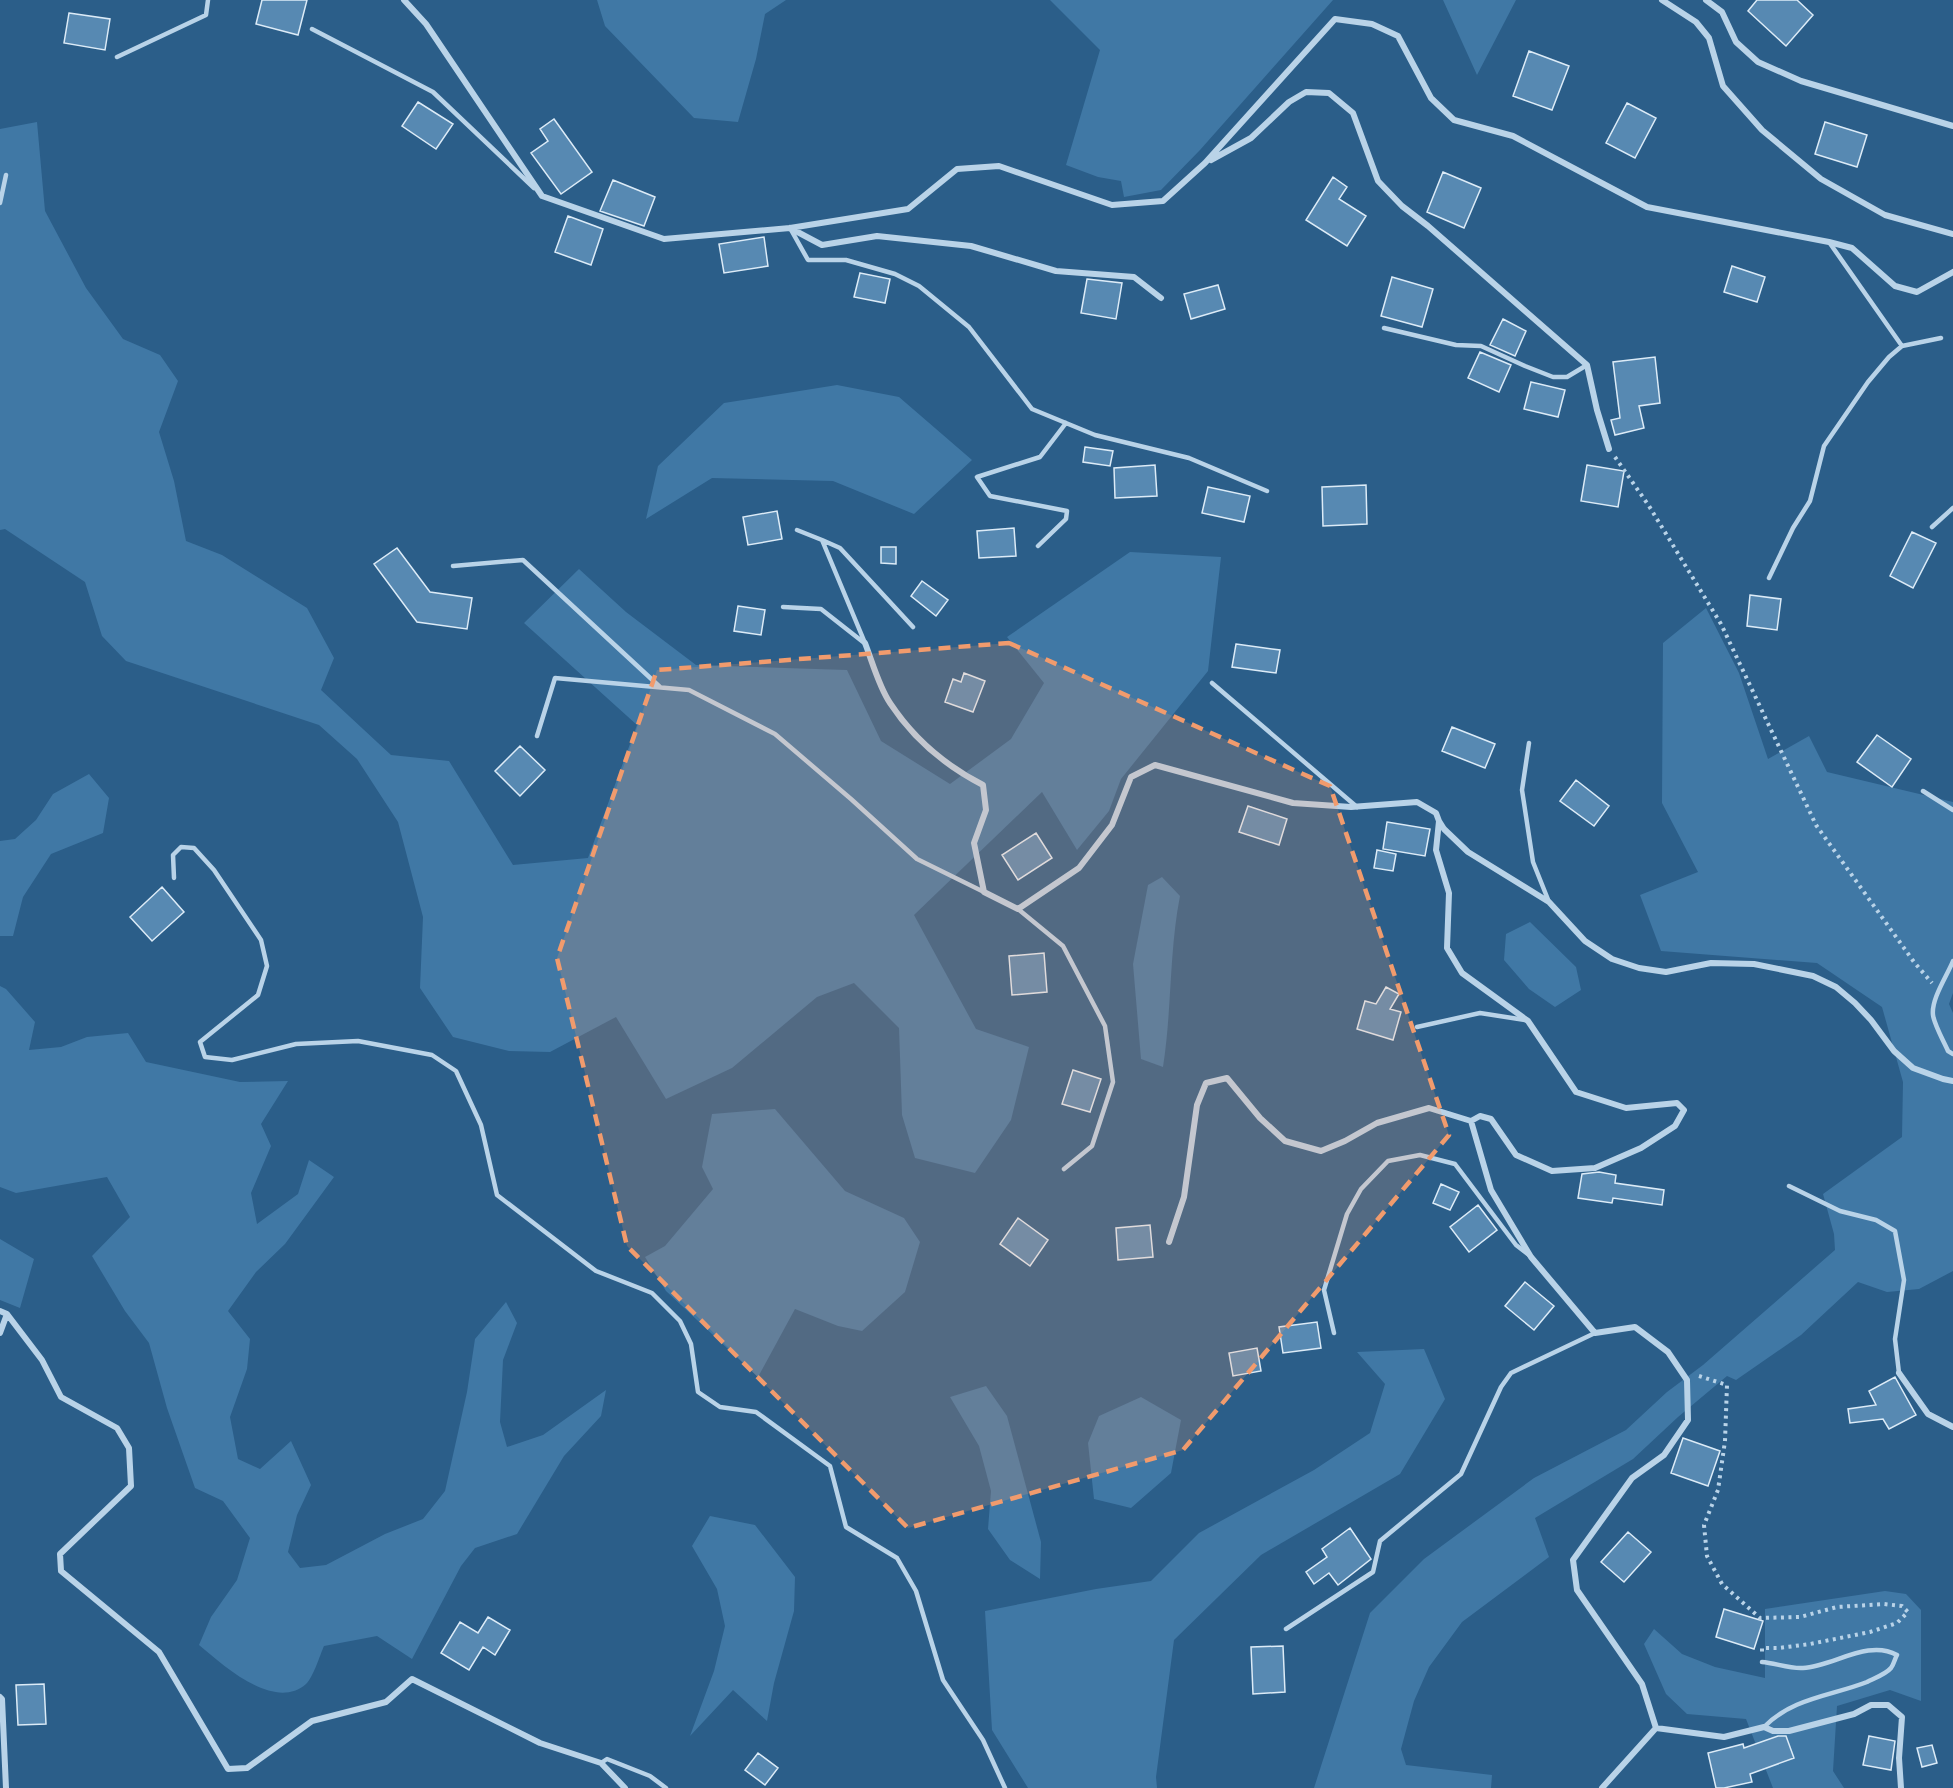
<svg xmlns="http://www.w3.org/2000/svg" width="1953" height="1788" font-family="Figtree,sans-serif">
<style>
.green{fill:#4078a5}
.building{fill:#5789b2;stroke:#dcebf7;stroke-width:1.5}
.lines{fill:none;stroke-linecap:round;stroke-linejoin:round}
.path{stroke:#b9d3e8;stroke-width:4;stroke-dasharray:3 4.5;stroke-linecap:butt}
.service{stroke:#b9d3e8;stroke-width:4.5}
.minor{stroke:#b9d3e8;stroke-width:6}
.marked{fill:#f19b6d;fill-opacity:0.2;stroke:#f19b6d;stroke-width:4.5;stroke-dasharray:12 8;stroke-linejoin:round}
</style>
<rect width="100%" height="100%" fill="#2b5e89"/>
<path class="green" d="M 597,0 L 786,0 L 765,14 L 756,59 L 738,122 L 694,118 L 605,26 Z
M 1050,0 L 1333,0 L 1200,150 L 1161,190 L 1124,197 L 1121,181 L 1098,177 L 1066,165 L 1100,50 Z
M 1443,0 L 1516,0 L 1477,75 Z
M 37,122 L 45,211 L 86,288 L 123,339 L 160,355 L 178,381 L 159,432 L 174,481 L 186,541 L 222,555 L 307,608 L 334,658 L 321,690 L 391,755 L 449,761 L 513,865 L 588,858 L 637,725 L 524,623 L 579,569 L 626,612 L 696,665 L 847,670 L 881,741 L 950,784 L 1011,739 L 1044,683 L 1007,637 L 1130,552 L 1221,557 L 1208,671 L 1121,779 L 1109,811 L 1077,850 L 1042,792 L 914,915 L 976,1029 L 1029,1047 L 1011,1120 L 975,1173 L 915,1158 L 902,1115 L 899,1028 L 854,983 L 817,997 L 732,1068 L 666,1099 L 616,1017 L 550,1052 L 509,1051 L 453,1037 L 420,988 L 423,917 L 398,822 L 357,759 L 319,725 L 126,661 L 102,636 L 85,582 L 5,529 L 0,530 L 0,129 Z
M 837,385 L 899,397 L 972,460 L 914,514 L 833,481 L 712,478 L 646,519 L 658,466 L 724,403 Z
M 1706,608 L 1739,673 L 1768,759 L 1809,736 L 1827,772 L 1953,802 L 1953,993 L 1949,1004 L 1953,1013 L 1953,1271 L 1919,1289 L 1887,1292 L 1858,1282 L 1801,1335 L 1736,1380 L 1727,1376 L 1678,1417 L 1633,1459 L 1535,1518 L 1549,1557 L 1462,1622 L 1429,1667 L 1414,1701 L 1401,1749 L 1406,1765 L 1492,1775 L 1491,1788 L 1314,1788 L 1370,1613 L 1424,1559 L 1534,1478 L 1626,1430 L 1667,1392 L 1703,1365 L 1835,1250 L 1834,1234 L 1823,1194 L 1902,1137 L 1903,1082 L 1882,1007 L 1817,963 L 1661,951 L 1640,895 L 1698,872 L 1662,803 L 1663,643 Z
M 89,774 L 109,798 L 103,833 L 51,854 L 23,897 L 13,936 L 0,936 L 0,841 L 15,839 L 36,820 L 53,794 Z
M 1162,877 L 1180,896 C 1169,952 1172,1010 1163,1067 L 1141,1059 L 1133,964 L 1148,885 Z
M 1530,922 L 1576,967 L 1581,990 L 1555,1007 L 1529,989 L 1504,960 L 1506,934 Z
M 0,986 L 6,989 L 35,1022 L 29,1050 L 61,1047 L 87,1037 L 128,1033 L 146,1062 L 240,1082 L 288,1081 L 261,1124 L 271,1146 L 251,1193 L 257,1224 L 298,1194 L 309,1160 L 334,1177 L 285,1244 L 256,1272 L 228,1311 L 250,1339 L 247,1369 L 230,1417 L 238,1459 L 260,1469 L 291,1441 L 311,1485 L 297,1515 L 288,1552 L 300,1568 L 326,1565 L 385,1534 L 423,1519 L 445,1491 L 467,1392 L 475,1339 L 506,1302 L 517,1323 L 503,1360 L 500,1422 L 507,1447 L 543,1435 L 606,1390 L 601,1416 L 564,1456 L 517,1534 L 475,1548 L 461,1566 L 412,1659 L 377,1636 L 324,1646 C 320,1655 313,1678 306,1684 C 274,1712 223,1665 199,1645 L 211,1617 L 237,1580 L 250,1538 L 223,1501 L 195,1488 L 167,1408 L 149,1343 L 125,1311 L 92,1256 L 130,1217 L 107,1177 L 16,1193 L 0,1187 Z
M 775,1109 L 845,1191 L 904,1218 L 920,1242 L 905,1292 L 862,1331 L 838,1326 L 795,1309 L 758,1377 L 666,1291 L 645,1257 L 665,1246 L 713,1189 L 702,1167 L 712,1114 Z
M 0,1239 L 34,1259 L 20,1308 L 0,1300 Z
M 1424,1349 L 1445,1399 L 1400,1474 L 1261,1555 L 1174,1640 L 1156,1777 L 1157,1788 L 1028,1788 L 992,1730 L 985,1611 L 1096,1589 L 1151,1581 L 1199,1533 L 1314,1470 L 1370,1433 L 1385,1384 L 1357,1352 Z
M 986,1386 L 1007,1416 L 1041,1542 L 1040,1579 L 1010,1560 L 988,1529 L 991,1491 L 979,1446 L 950,1397 Z
M 1141,1397 L 1181,1420 L 1171,1473 L 1131,1508 L 1094,1499 L 1088,1443 L 1099,1416 Z
M 710,1516 L 755,1525 L 795,1577 L 794,1611 L 774,1683 L 767,1721 L 733,1690 L 690,1736 L 714,1671 L 725,1626 L 717,1589 L 692,1546 Z
M 1885,1591 L 1906,1594 L 1921,1610 L 1921,1701 L 1890,1690 L 1837,1706 L 1833,1771 L 1844,1788 L 1773,1788 L 1746,1719 L 1687,1714 L 1666,1694 L 1644,1644 L 1654,1629 L 1682,1654 L 1715,1667 L 1765,1678 L 1765,1609 Z"/>
<path class="building" d="M 262,0 L 307,0 L 298,35 L 256,24 Z
M 1757,0 L 1797,0 L 1813,15 L 1786,46 L 1748,11 Z
M 69,13 L 110,19 L 105,50 L 64,43 Z
M 1529,51 L 1569,66 L 1552,110 L 1513,96 Z
M 418,102 L 453,124 L 436,149 L 402,126 Z
M 1627,103 L 1656,118 L 1635,158 L 1606,143 Z
M 554,119 L 592,172 L 561,194 L 531,153 L 548,141 L 540,129 Z
M 1825,122 L 1867,135 L 1857,167 L 1815,154 Z
M 1443,172 L 1481,188 L 1464,228 L 1427,212 Z
M 1333,177 L 1347,187 L 1339,199 L 1366,216 L 1347,246 L 1306,220 Z
M 613,180 L 655,197 L 644,226 L 600,211 Z
M 568,216 L 603,229 L 591,265 L 555,252 Z
M 764,237 L 768,266 L 724,273 L 719,244 Z
M 1732,266 L 1765,277 L 1757,302 L 1724,292 Z
M 860,273 L 890,279 L 885,303 L 854,297 Z
M 1392,277 L 1433,289 L 1422,327 L 1381,316 Z
M 1087,279 L 1122,283 L 1116,319 L 1081,313 Z
M 1218,285 L 1225,309 L 1191,319 L 1184,294 Z
M 1503,319 L 1526,331 L 1515,356 L 1490,345 Z
M 1480,352 L 1511,365 L 1499,392 L 1468,378 Z
M 1655,357 L 1660,403 L 1639,406 L 1644,428 L 1615,435 L 1611,420 L 1620,418 L 1613,362 Z
M 1531,382 L 1565,390 L 1558,417 L 1524,409 Z
M 1085,447 L 1113,451 L 1110,466 L 1083,462 Z
M 1155,465 L 1157,496 L 1115,498 L 1114,468 Z
M 1587,465 L 1624,471 L 1618,507 L 1581,501 Z
M 1366,485 L 1367,524 L 1323,526 L 1322,487 Z
M 1208,487 L 1250,496 L 1244,522 L 1202,513 Z
M 777,511 L 782,539 L 748,545 L 743,517 Z
M 1014,528 L 1016,556 L 979,558 L 977,531 Z
M 1912,532 L 1936,543 L 1913,588 L 1890,576 Z
M 881,547 L 896,547 L 896,564 L 881,563 Z
M 397,548 L 430,592 L 472,598 L 467,629 L 417,622 L 374,564 Z
M 922,581 L 948,600 L 936,616 L 911,596 Z
M 1750,595 L 1781,599 L 1777,630 L 1747,626 Z
M 738,606 L 765,610 L 761,635 L 734,631 Z
M 1236,644 L 1280,650 L 1276,673 L 1232,667 Z
M 964,673 L 985,681 L 973,712 L 945,702 L 953,679 L 961,682 Z
M 1452,727 L 1495,744 L 1485,768 L 1442,751 Z
M 1877,735 L 1911,759 L 1892,787 L 1857,762 Z
M 520,746 L 545,770 L 520,796 L 495,771 Z
M 1576,780 L 1609,806 L 1594,826 L 1560,801 Z
M 1248,806 L 1287,819 L 1279,845 L 1239,832 Z
M 1387,822 L 1430,829 L 1425,856 L 1383,849 Z
M 1036,833 L 1052,858 L 1018,880 L 1002,855 Z
M 1377,850 L 1396,854 L 1393,871 L 1374,868 Z
M 162,887 L 184,912 L 152,941 L 130,917 Z
M 1044,953 L 1047,992 L 1012,995 L 1009,956 Z
M 1386,987 L 1399,994 L 1390,1009 L 1401,1012 L 1393,1040 L 1357,1029 L 1365,1001 L 1376,1004 Z
M 1073,1070 L 1101,1079 L 1090,1112 L 1062,1104 Z
M 1599,1172 L 1616,1175 L 1615,1183 L 1664,1190 L 1662,1205 L 1613,1198 L 1612,1203 L 1578,1198 L 1582,1174 Z
M 1441,1184 L 1459,1192 L 1450,1210 L 1433,1203 Z
M 1478,1205 L 1497,1230 L 1469,1252 L 1450,1227 Z
M 1018,1218 L 1048,1240 L 1030,1266 L 1000,1244 Z
M 1150,1225 L 1153,1257 L 1118,1260 L 1116,1228 Z
M 1525,1282 L 1554,1306 L 1534,1330 L 1505,1306 Z
M 1317,1322 L 1321,1348 L 1283,1353 L 1279,1327 Z
M 1257,1348 L 1261,1371 L 1233,1376 L 1229,1353 Z
M 1895,1377 L 1916,1415 L 1889,1429 L 1883,1419 L 1850,1423 L 1848,1409 L 1876,1405 L 1869,1391 Z
M 1683,1438 L 1720,1451 L 1708,1486 L 1671,1473 Z
M 1350,1528 L 1371,1559 L 1338,1585 L 1329,1573 L 1314,1584 L 1306,1572 L 1327,1557 L 1322,1549 Z
M 1628,1532 L 1651,1552 L 1624,1582 L 1601,1562 Z
M 1724,1609 L 1763,1621 L 1754,1649 L 1716,1637 Z
M 488,1617 L 510,1630 L 495,1655 L 483,1647 L 469,1670 L 441,1653 L 460,1622 L 478,1633 Z
M 1283,1646 L 1285,1692 L 1253,1694 L 1251,1647 Z
M 44,1684 L 46,1724 L 18,1725 L 16,1685 Z
M 1778,1736 L 1786,1736 L 1794,1758 L 1750,1774 L 1752,1782 L 1724,1788 L 1716,1788 L 1708,1753 L 1743,1744 L 1744,1748 Z
M 1869,1736 L 1895,1741 L 1891,1770 L 1863,1765 Z
M 1932,1745 L 1937,1763 L 1922,1767 L 1917,1748 Z
M 758,1753 L 778,1768 L 765,1785 L 745,1770 Z"/>
<g class="lines">
<path class="path" d="M 1615,457 L 1649,506 L 1721,624 L 1816,825 L 1914,962 L 1932,983
M 1699,1376 L 1727,1385 L 1725,1441 L 1718,1490 L 1704,1525 L 1707,1556 L 1722,1584 L 1760,1618 L 1800,1617 L 1837,1607 L 1884,1604 L 1902,1606 L 1908,1612 L 1897,1623 L 1870,1632 L 1810,1644 L 1779,1648 L 1762,1648 L 1762,1653"/>
<path class="service" d="M 312,29 L 433,92 L 534,188
M 117,57 L 206,15 L 208,0
M 0,203 L 6,175
M 790,228 L 808,260 L 846,260 L 895,274 L 919,286 L 969,327 L 1032,409 L 1095,435 L 1189,458 L 1267,491
M 1829,242 L 1902,346
M 1384,328 L 1456,345 L 1481,346 L 1525,366 L 1553,377 L 1567,377 L 1587,365
M 1932,527 L 1953,508
M 797,530 L 822,540
M 1038,546 L 1066,519 L 1067,511 L 990,496 L 977,477 L 1040,457 L 1066,423
M 453,566 L 523,560 L 660,687
M 1769,578 L 1793,528 L 1810,501 L 1824,446 L 1868,382 L 1889,357 L 1902,346 L 1941,338
M 783,607 L 821,609 L 863,642
M 865,643 L 822,540 L 840,548 L 913,627
M 1212,683 L 1357,807
M 537,736 L 555,678 L 689,690 L 775,734 L 851,799 L 917,859 L 984,892
M 1529,743 L 1522,790 L 1533,862 L 1549,902
M 1923,791 L 1953,810
M 174,878 L 173,855 L 181,847 L 194,848 L 214,870 L 261,940 L 267,966 L 258,995 L 200,1042 L 205,1057 L 232,1060 L 296,1044 L 358,1041 L 432,1055 L 456,1071 L 481,1125 L 497,1195 L 596,1271 L 652,1293 L 680,1321 L 691,1344 L 698,1392 L 720,1407 L 756,1412 L 830,1466 L 846,1527 L 897,1558 L 916,1591 L 943,1680 L 983,1740 L 1005,1788
M 1018,909 L 1063,946 L 1105,1026 L 1113,1082 L 1092,1146 L 1064,1169
M 1953,961 C 1947,976 1931,999 1933,1015 C 1934,1024 1944,1042 1948,1051 L 1953,1054
M 1417,1027 L 1480,1013 L 1525,1020
M 1789,1186 L 1840,1211 L 1876,1220 L 1895,1231 L 1904,1280 L 1895,1339 L 1899,1373
M 1334,1333 L 1324,1290 L 1347,1214 L 1361,1189 L 1388,1161 L 1420,1155 L 1455,1164 L 1516,1245 L 1529,1255
M 1286,1629 L 1373,1572 L 1380,1541 L 1461,1474 L 1501,1387 L 1511,1373 L 1595,1333
M 1762,1662 C 1775,1663 1790,1669 1803,1668 C 1834,1666 1868,1639 1897,1655 C 1895,1658 1894,1664 1891,1668 C 1886,1674 1875,1678 1867,1682 C 1831,1696 1792,1698 1764,1727
M 601,1763 L 607,1759 L 650,1776 L 666,1788"/>
<path class="minor" d="M 404,0 L 426,24 L 542,196 L 664,239 L 790,228 L 908,209 L 957,169 L 999,166 L 1112,205 L 1163,201 L 1205,163 L 1335,19 L 1372,24 L 1398,36 L 1431,98 L 1454,120 L 1513,136 L 1647,207 L 1829,242 L 1852,248 L 1895,286 L 1917,292 L 1953,272
M 1662,0 L 1696,22 L 1709,38 L 1723,86 L 1762,130 L 1821,179 L 1885,215 L 1953,234
M 1706,0 L 1722,12 L 1736,42 L 1758,62 L 1801,81 L 1953,126
M 1211,160 L 1251,138 L 1289,102 L 1306,92 L 1329,93 L 1353,113 L 1378,181 L 1402,206 L 1428,226 L 1587,365 L 1597,410 L 1609,449
M 790,228 L 822,245 L 877,236 L 971,246 L 1056,271 L 1134,277 L 1161,298
M 865,643 C 872,661 879,687 890,703 C 913,738 946,766 983,785 L 986,810 L 974,843 L 984,892 L 1018,909 L 1079,868 L 1112,825 L 1131,777 L 1155,765 L 1293,803 L 1351,807 L 1417,802 L 1436,813 L 1439,821 L 1436,850 L 1449,893 L 1447,948 L 1462,973 L 1528,1021 L 1576,1092 L 1626,1108 L 1677,1103 L 1684,1110 L 1675,1126 L 1641,1148 L 1595,1168 L 1552,1171 L 1516,1155 L 1491,1119 L 1480,1116 L 1471,1121 L 1491,1190 L 1531,1257 L 1595,1333 L 1635,1327 L 1668,1352 L 1687,1380 L 1688,1420 L 1664,1455 L 1632,1478 L 1573,1560 L 1577,1590 L 1642,1684 L 1656,1728 L 1602,1788
M 1439,821 L 1444,829 L 1468,852 L 1549,902 L 1585,941 L 1612,959 L 1639,968 L 1666,972 L 1711,963 L 1754,964 L 1813,976 L 1836,987 L 1855,1003 L 1871,1020 L 1894,1051 L 1913,1068 L 1943,1079 L 1953,1081
M 1169,1242 L 1184,1197 L 1197,1105 L 1206,1083 L 1227,1078 L 1260,1118 L 1285,1141 L 1321,1151 L 1345,1141 L 1377,1123 L 1429,1108 L 1471,1121
M 0,1311 L 7,1314 L 42,1360 L 61,1397 L 117,1428 L 129,1448 L 131,1486 L 60,1554 L 61,1571 L 159,1652 L 228,1769 L 247,1768 L 312,1721 L 386,1702 L 412,1679 L 540,1743 L 601,1763 L 625,1788
M 0,1333 L 7,1314
M 1899,1373 L 1928,1414 L 1953,1427
M 0,1697 L 2,1699 L 6,1788
M 1656,1728 L 1724,1737 L 1764,1727 L 1773,1731 L 1789,1731 L 1854,1714 L 1871,1705 L 1888,1705 L 1902,1717 L 1899,1758 L 1901,1788"/>
</g>
<path class="marked" d="M 1009,643 L 1330,786 L 1449,1135 L 1183,1450 L 908,1528 L 627,1246 L 557,958 L 657,670 Z"/>
</svg>
